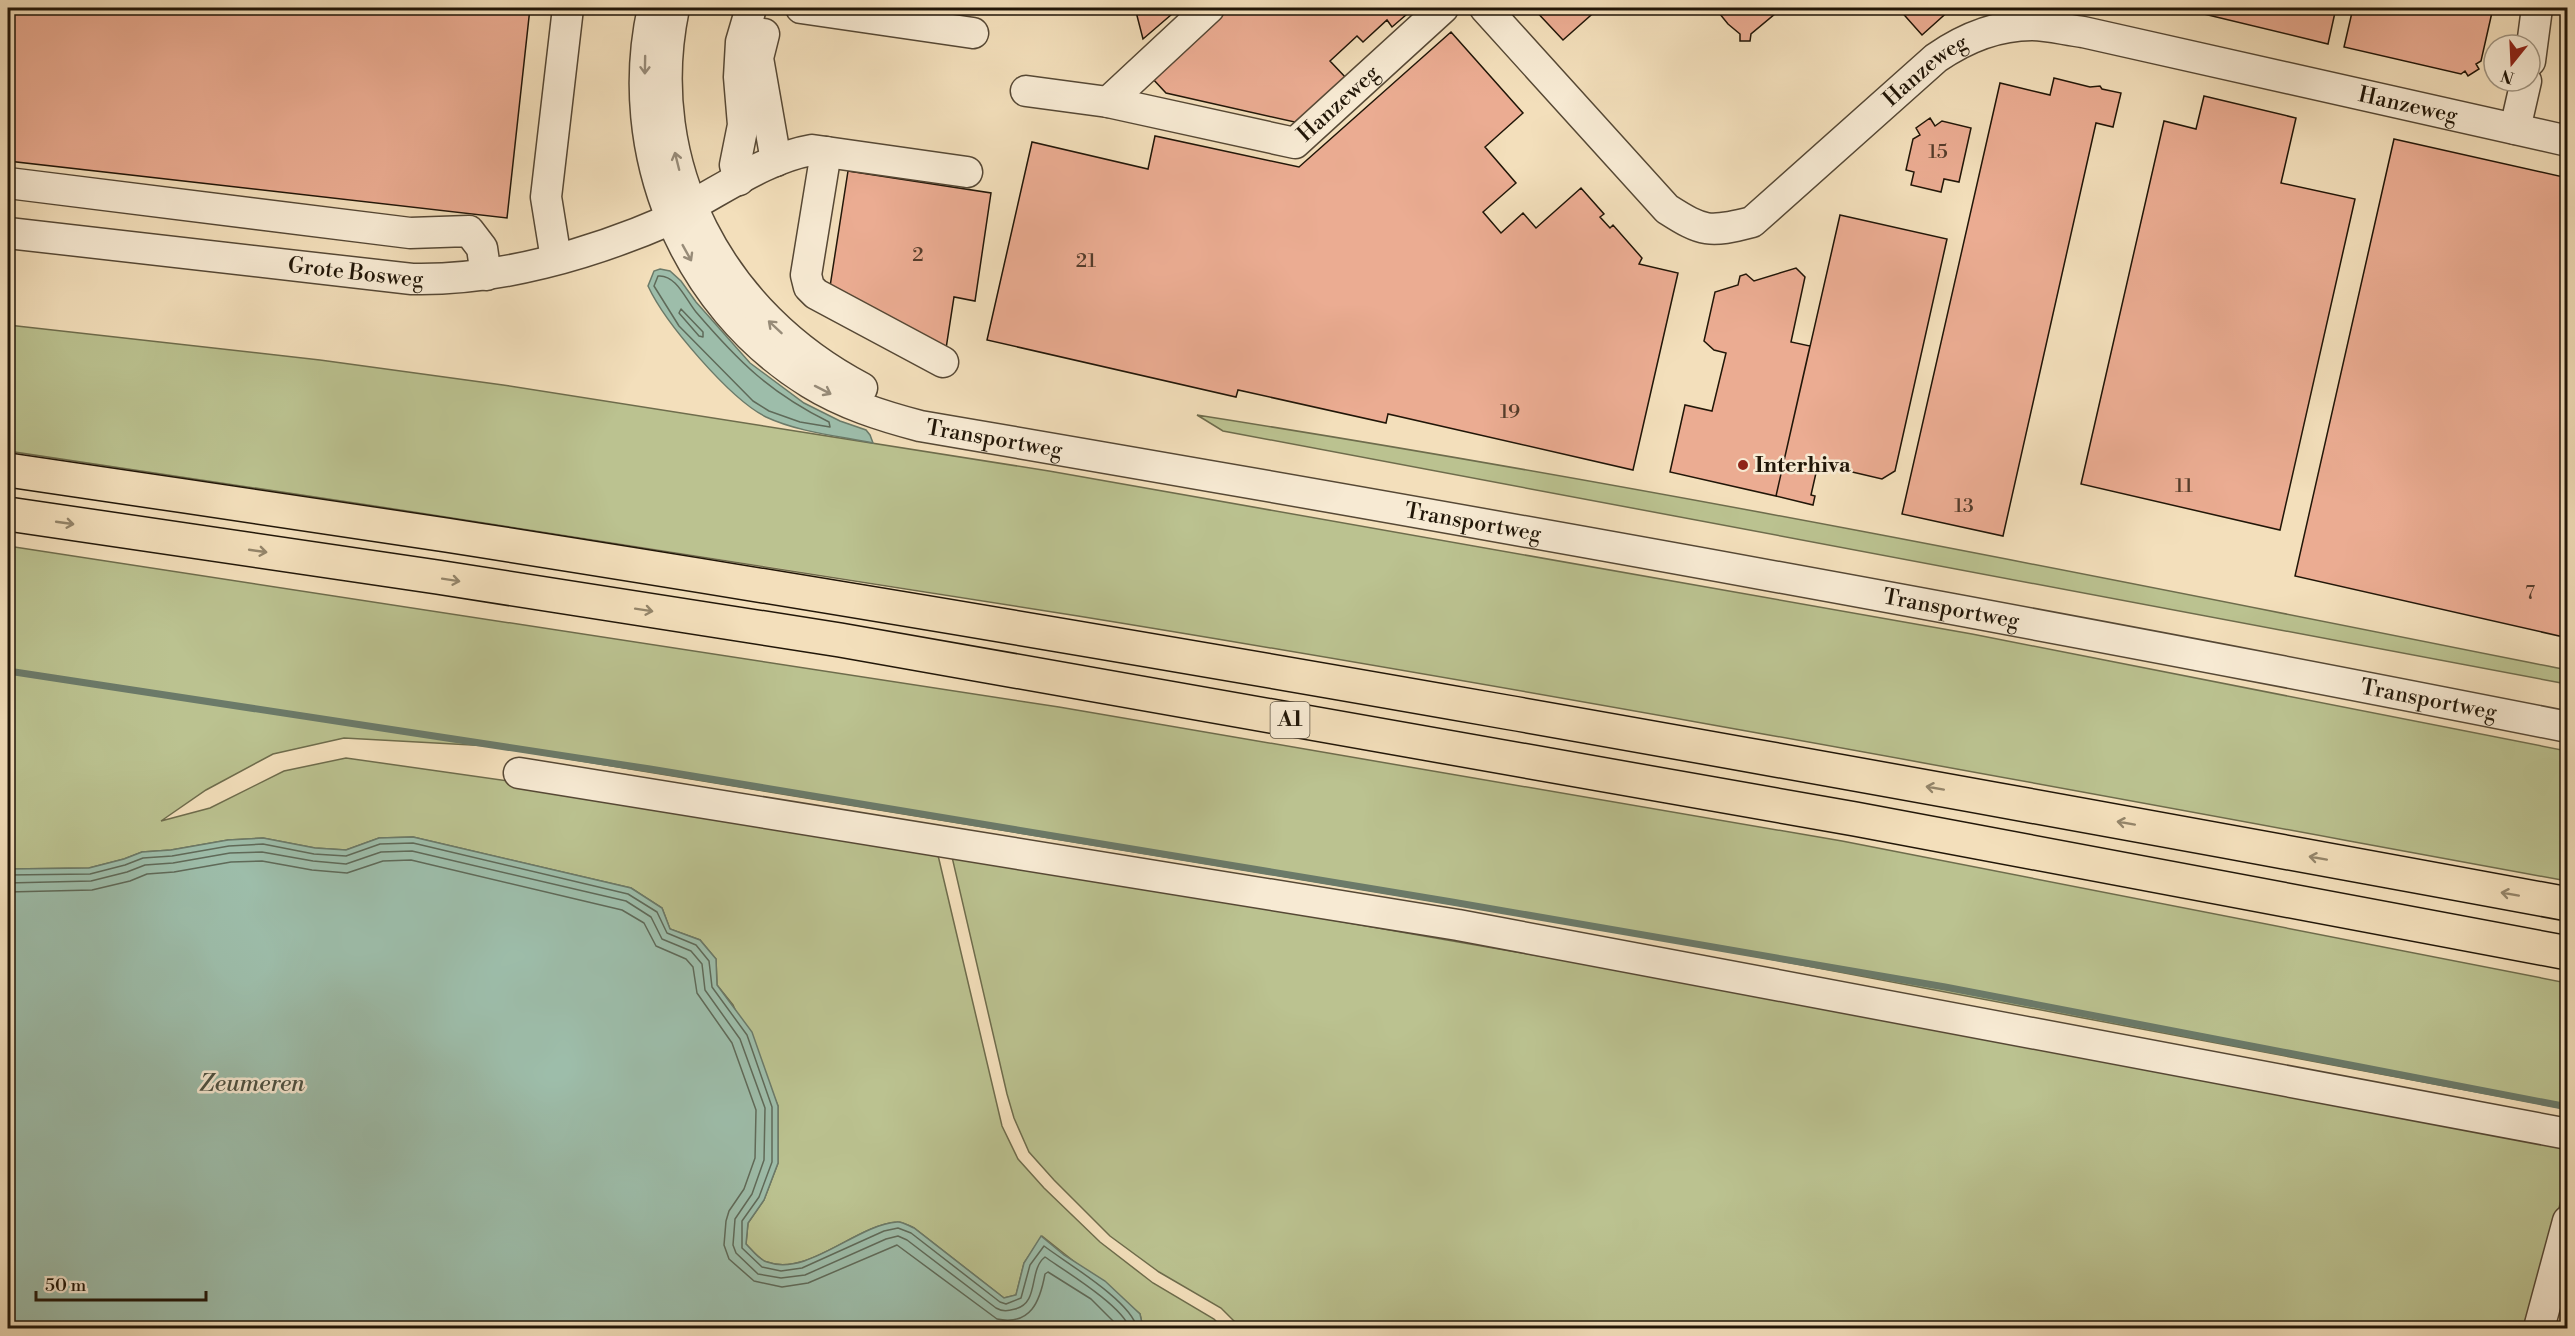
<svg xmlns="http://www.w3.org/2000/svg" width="2575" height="1336" font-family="'Libre Bodoni',serif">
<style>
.green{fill:#bbc290;stroke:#6e6c4c;stroke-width:1.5}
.water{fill:#9dbdaa;stroke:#6b7a69;stroke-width:1.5}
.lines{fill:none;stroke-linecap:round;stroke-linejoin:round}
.shore{stroke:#5f6a59;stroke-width:1.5}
.stream{stroke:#6b7a69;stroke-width:7}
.building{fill:#ebac92;stroke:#211608;stroke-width:1.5}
.minor-casing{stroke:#564835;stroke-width:33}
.highway-casing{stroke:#211608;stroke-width:36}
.minor{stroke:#f7ead3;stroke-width:30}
.highway{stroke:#f3dfbb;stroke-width:33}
.oneway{stroke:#978b78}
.oneway2{stroke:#94856a}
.poi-dot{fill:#8f2418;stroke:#f7ead3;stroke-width:2}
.labels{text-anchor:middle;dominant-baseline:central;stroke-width:5;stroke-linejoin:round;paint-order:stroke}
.number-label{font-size:20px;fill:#543c2a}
.shield{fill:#f7ead3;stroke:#615645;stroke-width:1.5}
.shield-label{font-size:21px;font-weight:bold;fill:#211608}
.street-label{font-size:22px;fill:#211608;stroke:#f7ead3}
.poi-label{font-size:22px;font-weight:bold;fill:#211608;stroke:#f7ead3;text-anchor:start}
.water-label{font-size:24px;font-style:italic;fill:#4c5041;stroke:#f7ead3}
</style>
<rect width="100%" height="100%" fill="#f3dfbb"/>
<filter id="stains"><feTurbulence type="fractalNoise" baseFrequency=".00333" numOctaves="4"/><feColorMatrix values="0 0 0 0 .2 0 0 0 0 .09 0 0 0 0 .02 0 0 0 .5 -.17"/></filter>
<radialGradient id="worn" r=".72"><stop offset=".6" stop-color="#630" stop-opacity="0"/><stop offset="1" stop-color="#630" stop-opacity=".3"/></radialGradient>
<path class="green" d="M 8,325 L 320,360 L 503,385 L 1049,471 L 1972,634 L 2567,751 L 2567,881 C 2071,790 1576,697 1078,616 C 721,558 365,504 8,451 Z
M 1197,415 C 1656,487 2112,579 2567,670 L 2567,684 L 1223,431 Z
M 8,546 L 1059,707 L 1842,841 L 2567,983 L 2567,1109 L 1658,938 L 490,746 L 344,738 L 273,754 L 206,790 L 161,821 L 210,808 L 284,771 L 346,758 L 516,782 L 937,851 L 1002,1126 L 1018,1159 L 1044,1188 L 1100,1242 L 1153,1283 L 1214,1319 L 1223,1328 L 1143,1328 L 1140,1314 L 1042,1236 L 1024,1263 L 1016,1295 L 1004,1298 L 914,1228 C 909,1226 902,1221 897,1222 C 856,1225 808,1277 767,1262 C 759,1260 752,1250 746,1244 L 748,1223 L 764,1200 L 778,1163 L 778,1106 L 733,1005 L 717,985 L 716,959 L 700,940 L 670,929 L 662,908 L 631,888 L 413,837 L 379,838 L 346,850 L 315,848 L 263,838 L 228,840 L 171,850 L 142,852 L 124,859 L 89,868 L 8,869 Z
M 952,857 L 1015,865 L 1649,975 L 2567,1143 L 2567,1177 L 2528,1328 L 1241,1328 L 1221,1308 L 1159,1272 L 1110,1236 L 1054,1180 L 1029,1152 L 1014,1118 L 1007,1094 Z"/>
<path class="water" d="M 660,269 L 670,271 L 681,281 L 696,302 L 750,363 L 804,403 L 840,421 L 866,430 L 870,435 L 873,443 C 838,436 798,432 766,417 C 730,399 665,323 648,286 L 654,271 Z
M 413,837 L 631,888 L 662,908 L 670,929 L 700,940 L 716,959 L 717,985 L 752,1032 L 778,1106 L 778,1163 L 764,1200 L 748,1223 L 746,1244 C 752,1250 759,1260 767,1262 C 808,1277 856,1225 897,1222 C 902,1221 909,1226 914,1228 L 1004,1298 L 1016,1295 L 1024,1263 L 1041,1236 L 1064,1255 L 1105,1281 L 1140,1314 L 1143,1328 L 8,1328 L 8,869 L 89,868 L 124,859 L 142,852 L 171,850 L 228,840 L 263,838 L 315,848 L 346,850 L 379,838 Z"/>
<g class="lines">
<path class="shore" d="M 658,276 C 676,274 686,300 696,312 C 739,362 769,392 829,422 L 830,427 L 800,422 L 769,411 L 753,401 L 679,326 L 654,286 Z
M 681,309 L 703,332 L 703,337 L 699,336 L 679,313 Z
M 8,875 L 90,874 L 125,865 L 143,858 L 172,856 L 229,846 L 263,844 L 314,854 L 346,856 L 380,844 L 413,843 L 628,894 L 657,912 L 667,933 L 696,945 L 709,961 L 712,987 L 747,1035 L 772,1107 L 772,1162 L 759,1197 L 742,1221 L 742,1248 L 762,1267 L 781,1271 L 802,1268 L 884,1231 L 898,1228 L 911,1233 L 1000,1302 L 1006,1304 L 1021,1298 L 1030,1265 L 1044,1246 C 1068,1264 1131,1301 1137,1328
M 8,883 L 91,881 L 127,872 L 145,865 L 173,863 L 230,853 L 262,852 L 313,861 L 346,864 L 381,852 L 412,851 L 626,901 L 651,917 L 662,939 L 691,951 L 702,964 L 705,990 L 740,1039 L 765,1108 L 764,1160 L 752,1194 L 735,1219 L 733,1245 L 736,1253 L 758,1274 L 781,1278 L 805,1275 L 886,1239 L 898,1236 L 907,1240 L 996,1308 C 1003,1312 1008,1311 1015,1309 C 1040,1303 1028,1270 1045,1257 C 1065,1271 1124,1307 1129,1328
M 8,892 L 92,890 L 130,881 L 147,874 L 174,872 L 231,862 L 262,861 L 312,870 L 347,873 L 383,861 L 411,860 L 622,910 L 644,923 L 656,946 L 686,959 L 693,967 L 697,993 L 732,1043 L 756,1110 L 755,1158 L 744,1189 L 729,1211 L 726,1221 L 724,1245 L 729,1259 L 754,1281 L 782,1287 L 808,1283 L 897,1245 L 997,1319 C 1031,1326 1040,1301 1045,1274 L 1048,1272 L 1091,1299 L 1120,1328"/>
<path class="stream" d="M 8,671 L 650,769 L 1452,902 L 1945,987 L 2568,1107"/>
</g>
<path class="building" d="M 8,8 L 530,8 L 507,218 L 8,161 Z
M 1135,8 L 1179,8 L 1143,39 Z
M 1230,8 L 1414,8 L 1392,27 L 1387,20 L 1363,42 L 1357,36 L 1330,61 L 1347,79 L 1299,123 L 1166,93 L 1152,78 Z
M 1533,8 L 1599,8 L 1563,40 Z
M 1715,8 L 1782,8 L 1751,34 L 1750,41 L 1740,41 L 1740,34 L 1728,24 Z
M 1898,8 L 1952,8 L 1922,35 Z
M 2179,8 L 2336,8 L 2328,44 Z
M 2353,8 L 2493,8 L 2481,61 L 2476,64 L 2479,69 L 2468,76 L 2465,71 L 2461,74 L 2344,47 Z
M 1451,32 L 1523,113 L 1485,147 L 1516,183 L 1483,212 L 1501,233 L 1523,213 L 1536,228 L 1581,188 L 1604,214 L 1600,217 L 1610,228 L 1613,225 L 1642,258 L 1639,264 L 1678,273 L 1633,470 L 1388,414 L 1386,423 L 1238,390 L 1236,397 L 987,340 L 1032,142 L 1148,169 L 1155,136 L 1299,167 Z
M 2054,78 L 2090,87 L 2100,86 L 2102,89 L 2121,93 L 2113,127 L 2096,123 L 2003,536 L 1902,514 L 2000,83 L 2050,95 Z
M 2204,96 L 2296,118 L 2281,183 L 2355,199 L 2280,530 L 2081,484 L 2164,121 L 2196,129 Z
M 1930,118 L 1935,126 L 1942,121 L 1971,128 L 1959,182 L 1944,179 L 1941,192 L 1911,185 L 1914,172 L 1906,170 L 1913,139 L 1920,135 L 1916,128 Z
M 2394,139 L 2568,178 L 2568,638 L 2295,576 Z
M 848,171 L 991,193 L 975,301 L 954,297 L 945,355 L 829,293 Z
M 1840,215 L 1947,239 L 1895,471 L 1882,479 L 1818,464 L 1811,495 L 1815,496 L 1813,505 L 1776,496 Z
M 1796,268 L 1805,277 L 1791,342 L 1810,346 L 1776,496 L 1670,472 L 1685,405 L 1712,411 L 1726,353 L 1714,350 L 1704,341 L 1715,292 L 1738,285 L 1740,276 L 1746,274 L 1754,281 Z"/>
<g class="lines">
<defs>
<g id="minor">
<path id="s1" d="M 653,8 C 621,152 684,305 810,383 C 844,404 882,416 920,426 C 1470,520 2020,618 2568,727"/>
<path d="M 674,8 C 641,166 721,314 862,388"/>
<path d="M 801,8 L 973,33"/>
<path id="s2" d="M 1485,8 L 1667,209 C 1703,232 1709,233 1752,222 L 1936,58 C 1965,38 1996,25 2032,25 C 2048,25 2066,30 2083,32 L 2568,141"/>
<path d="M 764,34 L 758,58 L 776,161"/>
<path d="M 2530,61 L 2537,8"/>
<path d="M 1026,91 L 1108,102 L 1209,8"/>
<path id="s3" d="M 1108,102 L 1295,143 L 1443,8"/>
<path d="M 2515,129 L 2526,81"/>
<path d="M 826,152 L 806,275 L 809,287 L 816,294 L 943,362"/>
<path d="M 739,180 L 735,165 L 743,125 L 739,77 L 741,42 L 751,8"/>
<path d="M 8,183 L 410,233 L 469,231 L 482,248 L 486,275"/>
<path id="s4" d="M 8,233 L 412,279 C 498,281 591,254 669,220 C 678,215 687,209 696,203 C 732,183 771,157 812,150 L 967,172"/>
<path d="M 556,259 L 546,197 L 568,8"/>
<path d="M 519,773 L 1458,925 L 2568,1134"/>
<path d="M 2539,1328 L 2568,1221"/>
</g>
<path id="highway" d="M 8,470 C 154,492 300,512 446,535 C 1155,646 1862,774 2568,904
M 8,514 L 437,577 L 840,640 L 1855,819 L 2568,953"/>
</defs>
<use href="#minor" class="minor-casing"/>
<use href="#highway" class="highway-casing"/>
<use href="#minor" class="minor"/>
<use href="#highway" class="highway"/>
</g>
<defs><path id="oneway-shaft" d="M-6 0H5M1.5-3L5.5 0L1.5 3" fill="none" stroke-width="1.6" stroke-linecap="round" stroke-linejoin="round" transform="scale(1.5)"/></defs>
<g class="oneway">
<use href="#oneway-shaft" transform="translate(645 65) rotate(91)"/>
<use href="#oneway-shaft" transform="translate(677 161) rotate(-104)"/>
<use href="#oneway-shaft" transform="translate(687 253) rotate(61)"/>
<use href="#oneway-shaft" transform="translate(775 327) rotate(-137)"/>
<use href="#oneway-shaft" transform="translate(823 390) rotate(27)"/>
</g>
<g class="oneway2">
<use href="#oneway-shaft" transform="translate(65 523) rotate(8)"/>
<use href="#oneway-shaft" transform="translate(258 551) rotate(8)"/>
<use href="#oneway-shaft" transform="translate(451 580) rotate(9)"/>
<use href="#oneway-shaft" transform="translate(644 610) rotate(9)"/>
<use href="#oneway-shaft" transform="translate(1935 788) rotate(-170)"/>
<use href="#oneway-shaft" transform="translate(2126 823) rotate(-170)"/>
<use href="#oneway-shaft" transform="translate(2318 858) rotate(-170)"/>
<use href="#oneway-shaft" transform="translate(2510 894) rotate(-170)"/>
</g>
<circle class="poi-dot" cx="1743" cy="465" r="6"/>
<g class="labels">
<g class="number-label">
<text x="1938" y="152">15</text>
<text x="918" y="255">2</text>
<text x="1086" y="261">21</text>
<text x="1510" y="412">19</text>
<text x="2184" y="486">11</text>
<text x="1964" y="506">13</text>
<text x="2530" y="593">7</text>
</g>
<rect class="shield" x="1270.5" y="702" width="39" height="36" rx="4.5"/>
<g class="shield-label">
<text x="1290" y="720">A1</text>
</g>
<g class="street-label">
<text stroke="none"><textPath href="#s2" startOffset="592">Hanzeweg</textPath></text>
<text stroke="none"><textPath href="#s3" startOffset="250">Hanzeweg</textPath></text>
<text stroke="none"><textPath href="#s2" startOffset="1096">Hanzeweg</textPath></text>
<text stroke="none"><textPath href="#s4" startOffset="350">Grote Bosweg</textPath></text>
<text stroke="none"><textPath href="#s1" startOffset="627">Transportweg</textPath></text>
<text stroke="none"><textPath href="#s1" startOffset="1113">Transportweg</textPath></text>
<text stroke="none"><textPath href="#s1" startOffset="1599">Transportweg</textPath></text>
<text stroke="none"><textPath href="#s1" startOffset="2085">Transportweg</textPath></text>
</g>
<g class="poi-label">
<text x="1755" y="465">Interhiva</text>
</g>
<g class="water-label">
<text x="252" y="1084">Zeumeren</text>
</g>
</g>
<rect width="2575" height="1336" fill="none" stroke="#f3dfbb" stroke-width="30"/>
<rect x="9" y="9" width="2557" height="1318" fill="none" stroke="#211608" stroke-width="3"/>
<rect x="15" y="15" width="2545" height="1306" fill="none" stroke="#211608" stroke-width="1.5"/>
<g transform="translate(2512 63) rotate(198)"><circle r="28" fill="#f7ead3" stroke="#a19582" stroke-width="1.5"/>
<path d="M0-4.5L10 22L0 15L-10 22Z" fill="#8f2418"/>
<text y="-9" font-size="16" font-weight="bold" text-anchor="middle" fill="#211608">N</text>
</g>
<path d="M36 1291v9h170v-9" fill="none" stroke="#211608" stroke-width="3"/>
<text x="45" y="1291" font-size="18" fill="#211608" stroke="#f7ead3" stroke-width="4.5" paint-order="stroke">50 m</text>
<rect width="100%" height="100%" filter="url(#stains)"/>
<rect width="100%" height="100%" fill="url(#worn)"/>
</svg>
